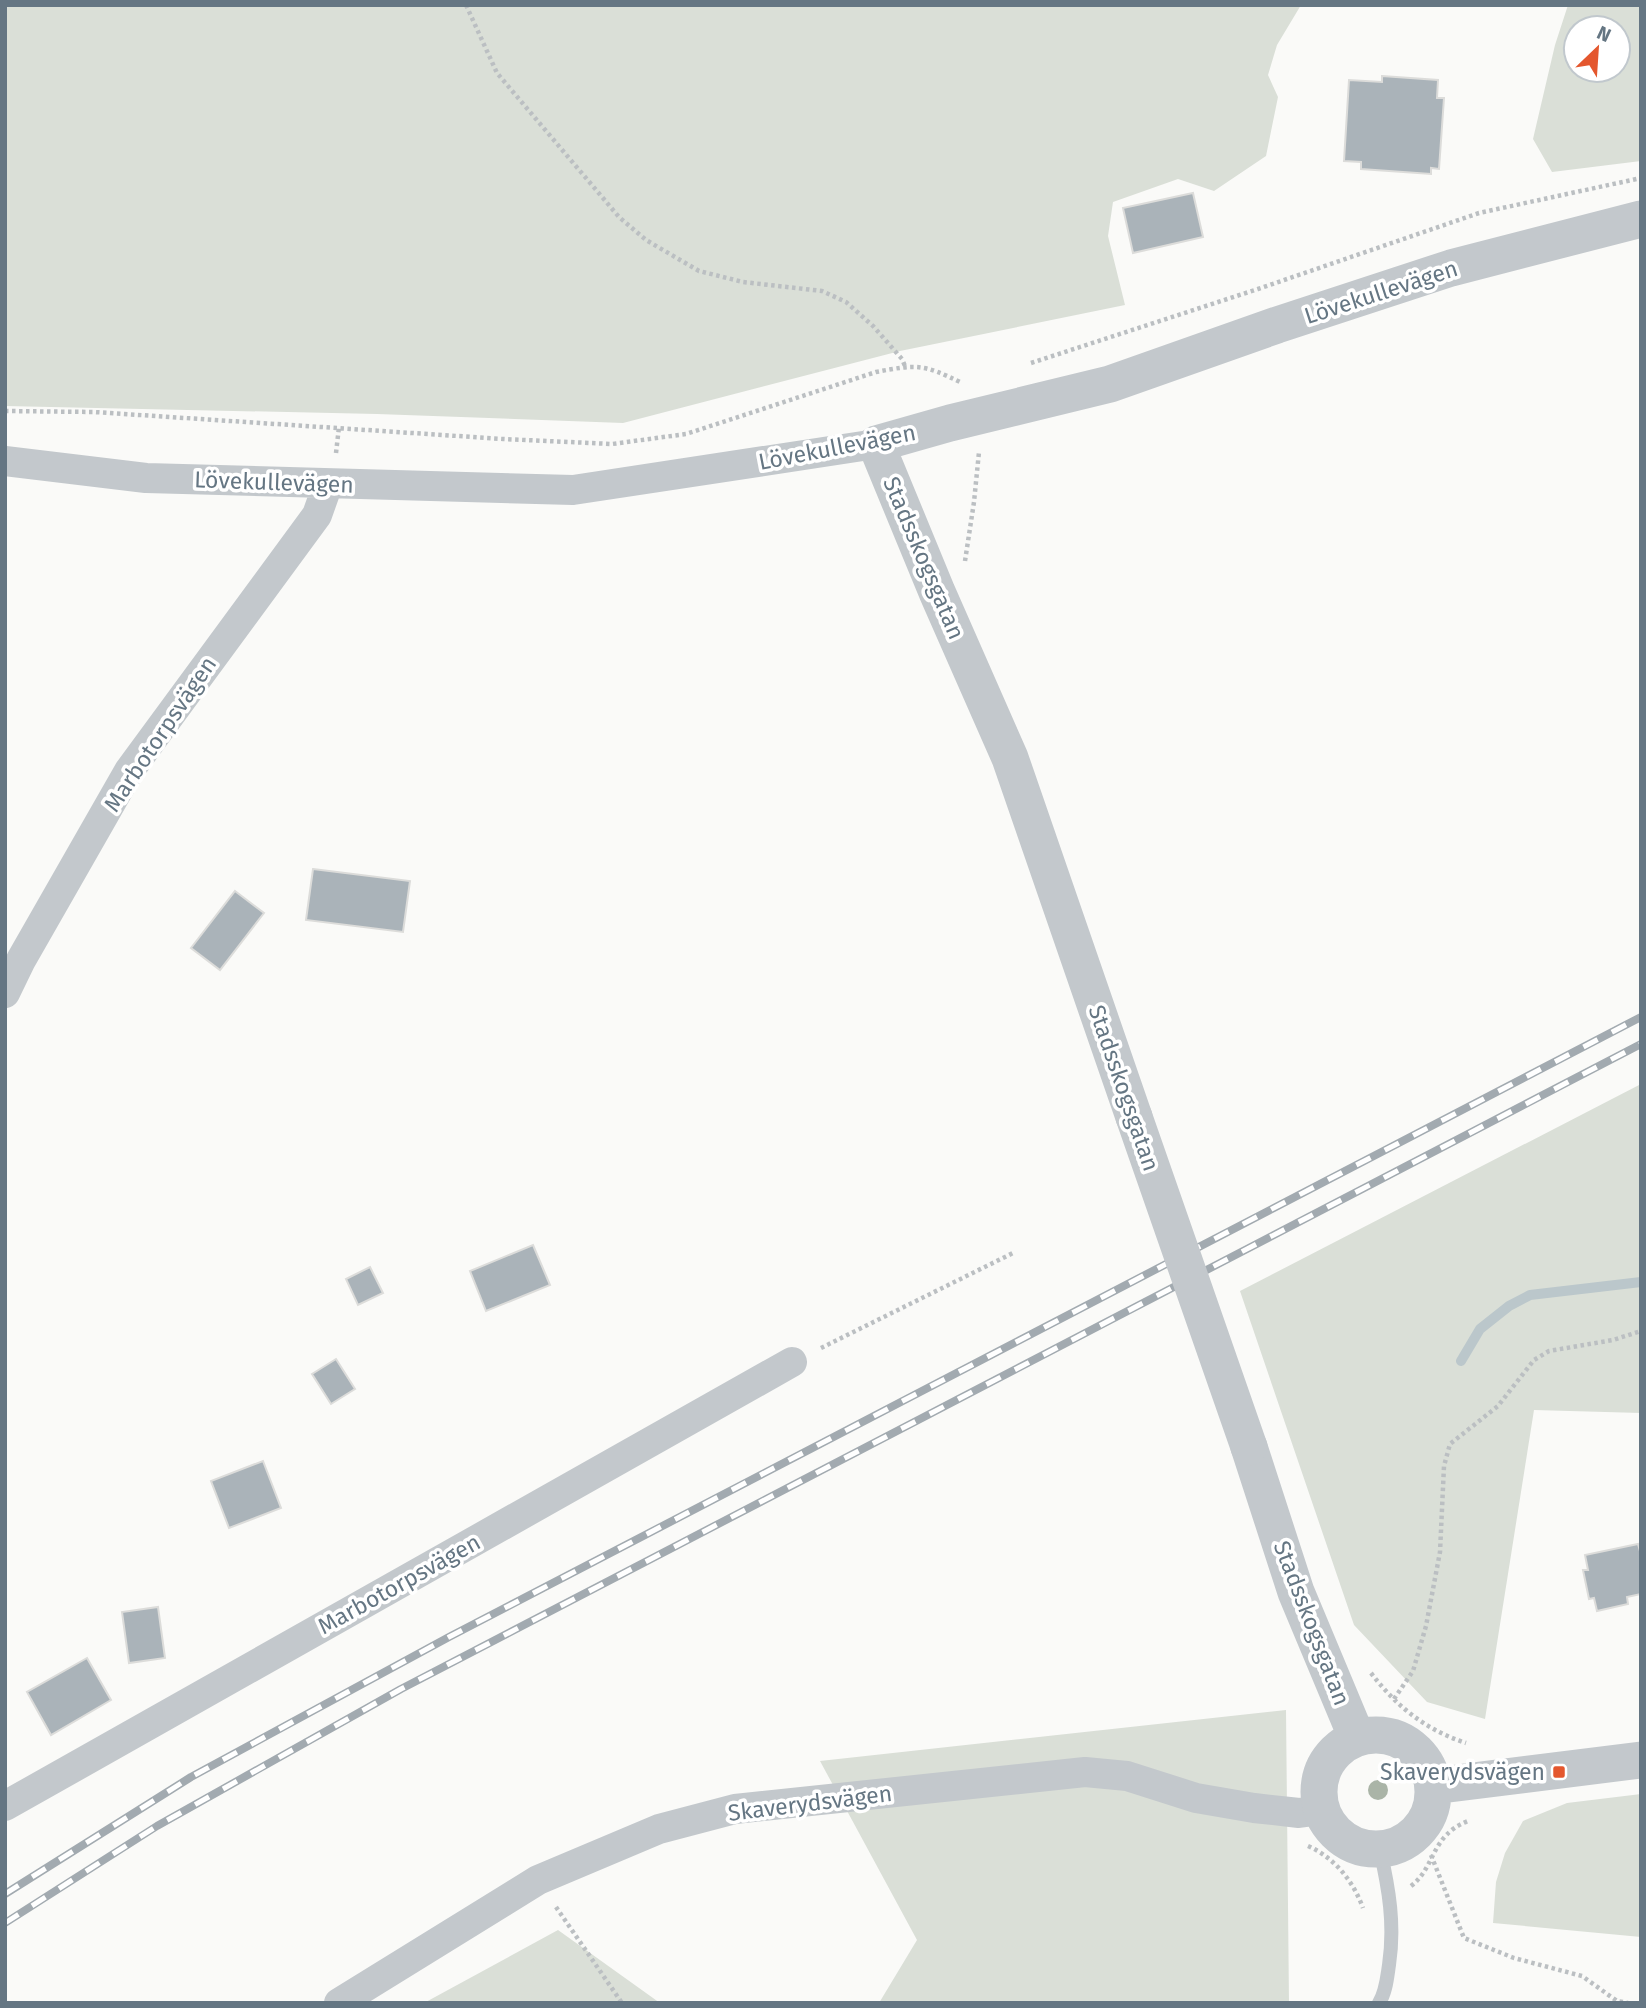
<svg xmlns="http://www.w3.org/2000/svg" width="1646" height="2008" font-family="'Fira Sans',sans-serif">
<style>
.green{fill:#dadfd7;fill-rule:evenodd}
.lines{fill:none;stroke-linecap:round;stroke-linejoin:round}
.stream{stroke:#bbc7cb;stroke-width:10}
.building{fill:#aab3b9;stroke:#dcdcda;stroke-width:2}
.path{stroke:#bbbfc2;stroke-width:4.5;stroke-dasharray:3.5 3.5;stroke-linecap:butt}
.service{stroke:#c3c8cc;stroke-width:14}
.minor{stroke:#c3c8cc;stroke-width:30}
.tertiary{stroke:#c3c8cc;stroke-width:37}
.rail-casing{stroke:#a2aab0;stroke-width:8}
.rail{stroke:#fff;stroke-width:5;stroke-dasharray:16;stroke-linecap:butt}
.tertiary-bridge{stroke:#c3c8cc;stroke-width:37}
.tree{fill:#aab4a7}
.poi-dot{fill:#e4572e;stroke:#fff;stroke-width:2.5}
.labels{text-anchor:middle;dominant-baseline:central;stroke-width:7;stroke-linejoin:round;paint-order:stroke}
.street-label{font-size:23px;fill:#657683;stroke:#fff}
.poi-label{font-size:23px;fill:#657683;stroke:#fff;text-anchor:end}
</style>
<rect width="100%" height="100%" fill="#fafaf8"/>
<path class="green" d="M 5,5 L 1301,5 L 1277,45 L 1268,75 L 1278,97 L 1266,156 L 1214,191 L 1178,179 L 1113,202 L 1108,236 L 1125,305 L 900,351 L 623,423 L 377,414 L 5,406 Z
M 1568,5 L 1641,5 L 1641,161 L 1552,172 L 1533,139 L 1555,45 ZM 1618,28 L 1618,70 L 1576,70 L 1576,28 Z
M 1641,1084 L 1641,1413 L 1534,1410 L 1485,1719 L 1427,1702 L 1354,1625 L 1240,1291 Z
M 1286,1710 L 1289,2003 L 879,2003 L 917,1940 L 820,1761 Z
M 1641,1794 L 1641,1937 L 1493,1923 L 1496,1882 L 1505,1853 L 1523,1821 L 1567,1803 Z
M 558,1930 L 660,2003 L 424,2003 Z"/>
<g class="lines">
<path class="stream" d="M 1461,1361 L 1480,1329 L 1509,1306 L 1530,1295 L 1641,1282"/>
</g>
<path class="building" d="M 1382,76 L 1438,80 L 1437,98 L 1444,98 L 1439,169 L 1431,168 L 1431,174 L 1361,169 L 1361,162 L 1344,161 L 1349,80 L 1382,82 Z
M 1193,193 L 1203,237 L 1133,253 L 1123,208 Z
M 313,869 L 410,881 L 403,932 L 306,920 Z
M 235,891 L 264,913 L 220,970 L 191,948 Z
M 533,1245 L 550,1285 L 486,1311 L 470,1271 Z
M 370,1267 L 383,1293 L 358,1305 L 346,1279 Z
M 336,1359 L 355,1389 L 331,1404 L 312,1374 Z
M 263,1461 L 281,1508 L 229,1528 L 211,1481 Z
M 1638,1544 L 1641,1555 L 1641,1594 L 1627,1597 L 1628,1604 L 1597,1611 L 1594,1598 L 1589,1599 L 1583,1570 L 1588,1570 L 1585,1555 Z
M 158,1607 L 165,1658 L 129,1663 L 122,1612 Z
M 87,1658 L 111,1700 L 51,1735 L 27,1692 Z"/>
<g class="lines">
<path class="path" d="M 466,5 L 497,73 L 619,217 L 646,240 L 699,271 L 743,282 L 822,291 L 846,302 L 873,326 L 902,359 L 905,366
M 1031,363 L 1258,289 L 1479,213 L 1641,178
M 5,411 L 94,412 L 503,439 L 612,444 L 686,434 L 876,372 C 918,364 923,364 962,383
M 336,453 L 339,427
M 965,561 L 974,502 L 979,452
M 821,1348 L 1015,1252
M 1371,1673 C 1397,1707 1426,1730 1466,1743
M 1394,1699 L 1413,1671 L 1426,1626 L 1440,1552 L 1444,1466 L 1450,1444 L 1498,1406 L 1534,1360 L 1549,1351 L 1613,1340 L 1641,1331
M 1308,1846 C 1335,1858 1353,1881 1363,1908
M 1431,1855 L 1464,1938 L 1514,1958 L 1582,1976 L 1617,2001 L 1628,2003
M 1411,1886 C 1436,1867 1430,1836 1468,1821
M 556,1907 L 622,2003"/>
<path class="service" d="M 1379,2003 C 1386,1992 1387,1978 1389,1965 C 1395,1925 1389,1889 1380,1850"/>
<path class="minor" d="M 5,461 L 146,478 L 573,490 L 876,444
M 5,993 L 21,960 L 129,771 L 317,515 L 328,484
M 5,1806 L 792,1362
M 339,2003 L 538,1880 L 659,1829 L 735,1809 L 1085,1772 L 1127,1776 L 1196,1798 L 1254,1808 L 1299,1813 L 1322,1810"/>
<path class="tertiary" d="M 1134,1117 L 1010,758 L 937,592 L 876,444 L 950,423 L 1110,384 L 1277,325 L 1451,268 L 1641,219
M 1249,1447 L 1296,1592 L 1357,1738
M1319 1792a57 57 0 1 1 114 0a57 57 0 1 1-114 0Z
M 1433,1786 L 1641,1760"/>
<defs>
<path id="rail" d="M 5,1894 L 191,1777 L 449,1637 L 1641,1017
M 5,1923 L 157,1826 L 401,1689 L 1641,1044"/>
</defs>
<use href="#rail" class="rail-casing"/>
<use href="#rail" class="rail"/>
<path class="tertiary-bridge" d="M 1134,1117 L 1249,1447"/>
</g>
<circle class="tree" cx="1378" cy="1790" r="10"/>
<rect class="poi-dot" x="1552" y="1765" width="14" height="14" rx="3.5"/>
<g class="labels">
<g class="street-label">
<text transform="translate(1381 292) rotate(-18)">Lövekullevägen</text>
<text transform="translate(837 447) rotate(-11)">Lövekullevägen</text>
<text transform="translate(274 482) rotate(2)">Lövekullevägen</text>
<text transform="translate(924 558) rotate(67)">Stadsskogsgatan</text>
<text transform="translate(160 734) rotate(-56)">Marbotorpsvägen</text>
<text transform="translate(1124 1088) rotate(71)">Stadsskogsgatan</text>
<text transform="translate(399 1584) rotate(-29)">Marbotorpsvägen</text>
<text transform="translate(1312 1623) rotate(69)">Stadsskogsgatan</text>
<text transform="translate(810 1803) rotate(-7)">Skaverydsvägen</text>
</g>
<g class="poi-label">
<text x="1545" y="1772">Skaverydsvägen</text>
</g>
</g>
<rect width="1646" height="2008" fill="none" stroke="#657683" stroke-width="14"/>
<g transform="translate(1597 49) rotate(25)"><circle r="33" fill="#ffffff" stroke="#c1c8cd" stroke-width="2"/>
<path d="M0-5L12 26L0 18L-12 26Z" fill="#e4572e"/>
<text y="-10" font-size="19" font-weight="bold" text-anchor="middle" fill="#657683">N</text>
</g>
</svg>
